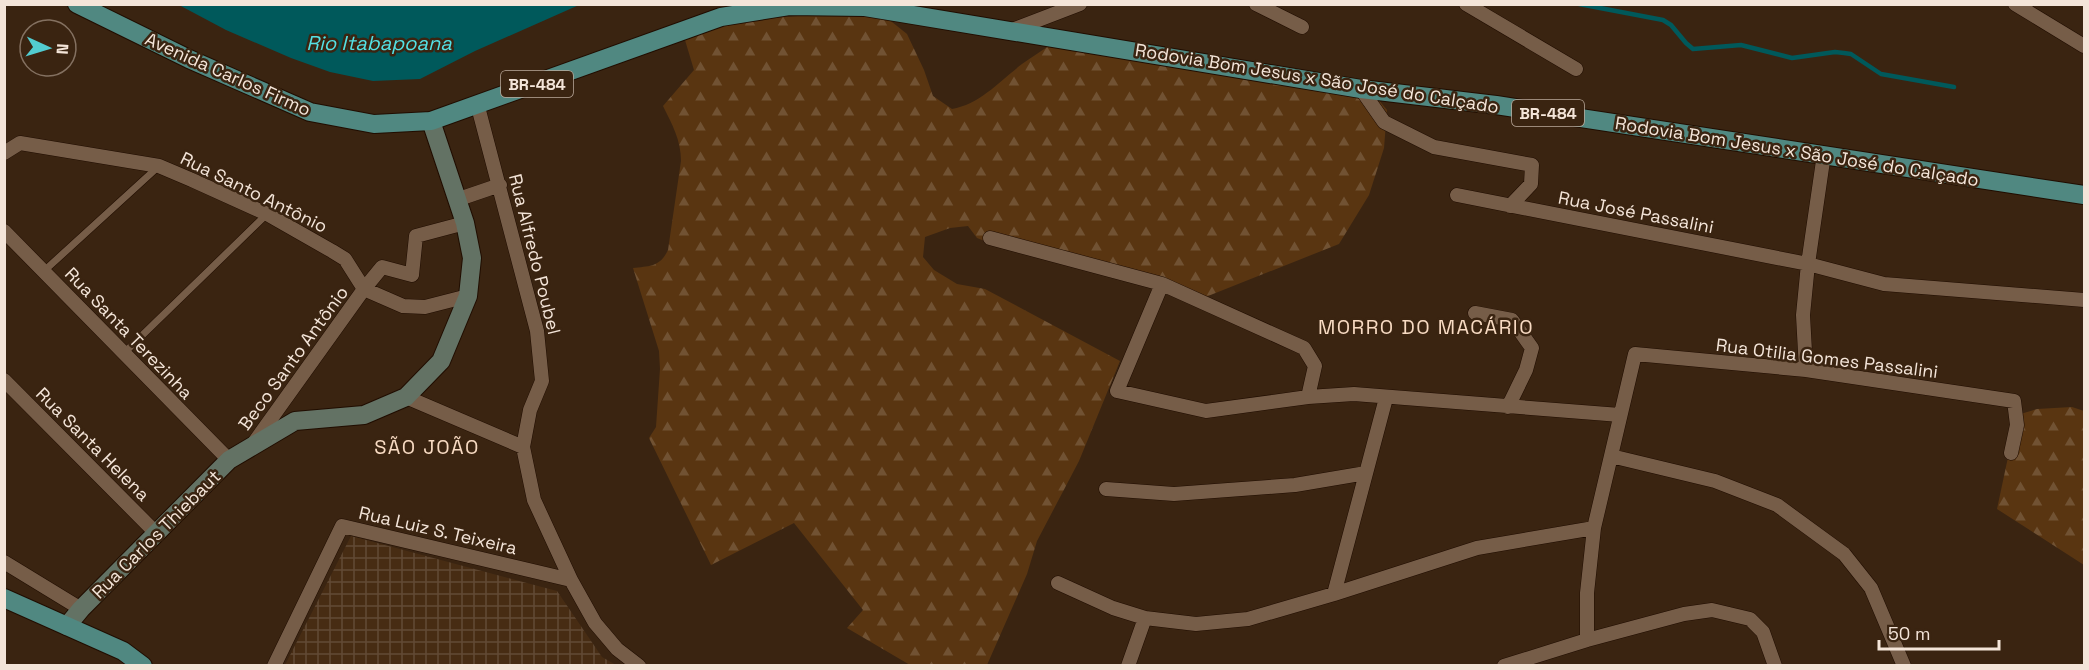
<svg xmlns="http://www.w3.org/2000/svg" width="2089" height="670" font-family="'Space Grotesk',sans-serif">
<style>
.industrial{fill:url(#industrial-grid)}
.forest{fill:url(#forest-firs)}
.water{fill:#00595b}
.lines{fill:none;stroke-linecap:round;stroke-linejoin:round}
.stream{stroke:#00595b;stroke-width:4.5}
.lane-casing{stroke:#200d00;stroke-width:8}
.street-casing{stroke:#200d00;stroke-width:15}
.secondary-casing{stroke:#200d00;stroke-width:20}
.primary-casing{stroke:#200d00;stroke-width:20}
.lane{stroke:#765d48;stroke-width:7}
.street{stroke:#765d48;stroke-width:14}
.secondary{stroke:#637264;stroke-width:18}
.primary{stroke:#508881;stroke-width:18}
.labels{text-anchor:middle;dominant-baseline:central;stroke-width:5;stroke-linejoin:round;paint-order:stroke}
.shield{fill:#3a2411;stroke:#bcab9d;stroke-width:1.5}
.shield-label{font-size:16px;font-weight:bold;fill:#f4e5d9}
.street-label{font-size:18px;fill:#f4e5d9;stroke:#3a2411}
.water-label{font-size:20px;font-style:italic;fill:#54e1e5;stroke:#3a2411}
.neighbourhood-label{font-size:20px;letter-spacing:1.5px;fill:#f8dbc3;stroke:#3a2411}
</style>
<defs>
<pattern id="industrial-grid" width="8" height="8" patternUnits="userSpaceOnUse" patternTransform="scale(1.5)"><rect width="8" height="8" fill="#472c13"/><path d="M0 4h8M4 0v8" fill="none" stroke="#624a35"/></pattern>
<pattern id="forest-firs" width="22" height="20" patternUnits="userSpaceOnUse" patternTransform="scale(1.5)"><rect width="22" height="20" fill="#593511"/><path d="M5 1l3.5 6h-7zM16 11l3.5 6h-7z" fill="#715233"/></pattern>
</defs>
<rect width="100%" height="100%" fill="#3a2411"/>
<path class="industrial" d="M 351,536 L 557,591 L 602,657 L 616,665 L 285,665 Z"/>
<path class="forest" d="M 877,10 L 907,34 L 924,70 L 933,96 L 952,109 C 980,104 1000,81 1022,64 C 1032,57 1043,50 1053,43 L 1377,98 L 1387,110 L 1384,148 L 1369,195 L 1339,244 L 1198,300 L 1000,247 L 977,238 L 968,226 L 950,228 L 925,237 L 923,257 L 934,270 L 957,284 L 985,289 L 1120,361 L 1079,461 L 1037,541 L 1027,574 L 987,665 L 910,665 L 847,628 L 863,610 L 794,523 L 711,565 L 649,438 L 656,427 L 660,369 L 659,351 L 633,268 C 650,266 660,267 668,250 L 681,161 C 681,140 672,124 663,106 L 694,70 L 682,30 L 760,19 Z
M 2072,407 L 2084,411 L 2084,565 L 1997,509 L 2017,415 L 2037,409 Z"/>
<path class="water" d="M 179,5 L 179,4 L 579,5 L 475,51 L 420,79 L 373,81 L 330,72 L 291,58 L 226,30 Z"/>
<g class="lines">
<path class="stream" d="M 1579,4 L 1663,20 L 1671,25 L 1686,43 L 1693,49 L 1741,45 L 1792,58 L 1835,52 L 1844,53 L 1851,54 L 1881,74 L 1954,87"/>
<defs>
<path id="lane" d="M 44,271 L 159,166
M 124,353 L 267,214"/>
<path id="street" d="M 1256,4 L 1302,27
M 1466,4 L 1576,69
M 2015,4 L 2084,46
M 1012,30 L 1080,4
M 1361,89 L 1384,122 L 1434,147 L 1532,165 L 1531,184 L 1510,206
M 477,103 L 537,331 L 542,381 L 530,410 L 523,447 L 534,500 L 571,580 L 595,623 L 617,649 L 639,666
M 4,153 L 20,143 L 159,166 L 192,180 L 267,214 L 332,251 L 345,259 L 364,289 L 403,306 L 425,307 L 468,296
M 1457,195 L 1808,264 L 1884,284 L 2084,300
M 456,200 L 500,185
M 4,231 L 229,460
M 990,238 L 1162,284 L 1304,348 L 1315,366 L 1308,397
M 1162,284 L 1117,391 L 1206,411 L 1308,397 L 1354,394 L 1620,415
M 1475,313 L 1512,320 L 1532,348 L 1526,370 L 1508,407
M 1806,370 L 1803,315 L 1808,264 L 1824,154
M 4,380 L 156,533
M 406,397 L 523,447
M 253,444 L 364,289 L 382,267 L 412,275 L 416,236 L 465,223
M 1611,456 L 1715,481 L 1777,505 L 1844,554 L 1871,588 L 1904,666
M 1106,489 L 1174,494 L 1295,485 L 1366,473
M 4,562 L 81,609
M 1058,583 L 1113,608 L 1145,618 L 1196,624 L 1248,619 L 1334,594 L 1477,548 L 1594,528
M 1334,594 L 1386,398
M 1587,640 L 1587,593 L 1594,528 L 1635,354 L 1806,370 L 2014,401 L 2017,425 L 2011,453
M 274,666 L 342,526 L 571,580
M 1128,666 L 1145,618
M 1504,666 L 1587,640 L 1684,614 L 1712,610 L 1750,619 L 1763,632 L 1775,666"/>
<path id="secondary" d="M 67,626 L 81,609 L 229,460 L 295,421 L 364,415 L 406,397 L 441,361 L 468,296 L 472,258 L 465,223 L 431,121"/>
<path id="primary" d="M 77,4 L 189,59 L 310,112 L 374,124 L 431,121 L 721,17 L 789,6 L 865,7 L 1361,89 L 1496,105 L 2084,195
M 4,598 L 123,651 L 143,666"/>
</defs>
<use href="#lane" class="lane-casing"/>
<use href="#street" class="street-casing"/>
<use href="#secondary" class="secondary-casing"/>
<use href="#primary" class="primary-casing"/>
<use href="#lane" class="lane"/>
<use href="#street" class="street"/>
<use href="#secondary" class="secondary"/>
<use href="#primary" class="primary"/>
</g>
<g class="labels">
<g class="shield">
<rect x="501" y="71" width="72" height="26" rx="4.5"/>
<rect x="1512" y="100" width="72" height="26" rx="4.5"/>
</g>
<g class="shield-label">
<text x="537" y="84">BR-484</text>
<text x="1548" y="113">BR-484</text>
</g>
<g class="street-label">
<text transform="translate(228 74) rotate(24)">Avenida Carlos Firmo</text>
<text transform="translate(1317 78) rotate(9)">Rodovia Bom Jesus x São José do Calçado</text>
<text transform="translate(1797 151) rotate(9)">Rodovia Bom Jesus x São José do Calçado</text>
<text transform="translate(254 192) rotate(26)">Rua Santo Antônio</text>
<text transform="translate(1636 212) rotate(11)">Rua José Passalini</text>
<text transform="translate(535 254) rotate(76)">Rua Alfredo Poubel</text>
<text transform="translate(129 333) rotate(46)">Rua Santa Terezinha</text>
<text transform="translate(293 358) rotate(-54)">Beco Santo Antônio</text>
<text transform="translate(1827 358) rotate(7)">Rua Otilia Gomes Passalini</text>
<text transform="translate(93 444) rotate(45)">Rua Santa Helena</text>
<text transform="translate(438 530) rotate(13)">Rua Luiz S. Teixeira</text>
<text transform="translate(156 534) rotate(-45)">Rua Carlos Thiebaut</text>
</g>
<g class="water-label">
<text x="379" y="43">Rio Itabapoana</text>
</g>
<g class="neighbourhood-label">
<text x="1426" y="327">MORRO DO MACÁRIO</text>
<text x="427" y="447">SÃO JOÃO</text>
</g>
</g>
<rect width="2089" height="670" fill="none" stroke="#f4e5d9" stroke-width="12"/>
<g transform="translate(48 48) rotate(94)"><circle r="28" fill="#3a2411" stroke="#847161" stroke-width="1.5"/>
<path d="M0-4.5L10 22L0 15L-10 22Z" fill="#52ccd0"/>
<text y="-9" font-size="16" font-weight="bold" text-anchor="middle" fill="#f4e5d9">N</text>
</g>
<path d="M1879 640v9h120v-9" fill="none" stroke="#f4e5d9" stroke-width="3"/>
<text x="1888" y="640" font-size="18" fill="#f4e5d9" stroke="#3a2411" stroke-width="4.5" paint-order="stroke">50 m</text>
</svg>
